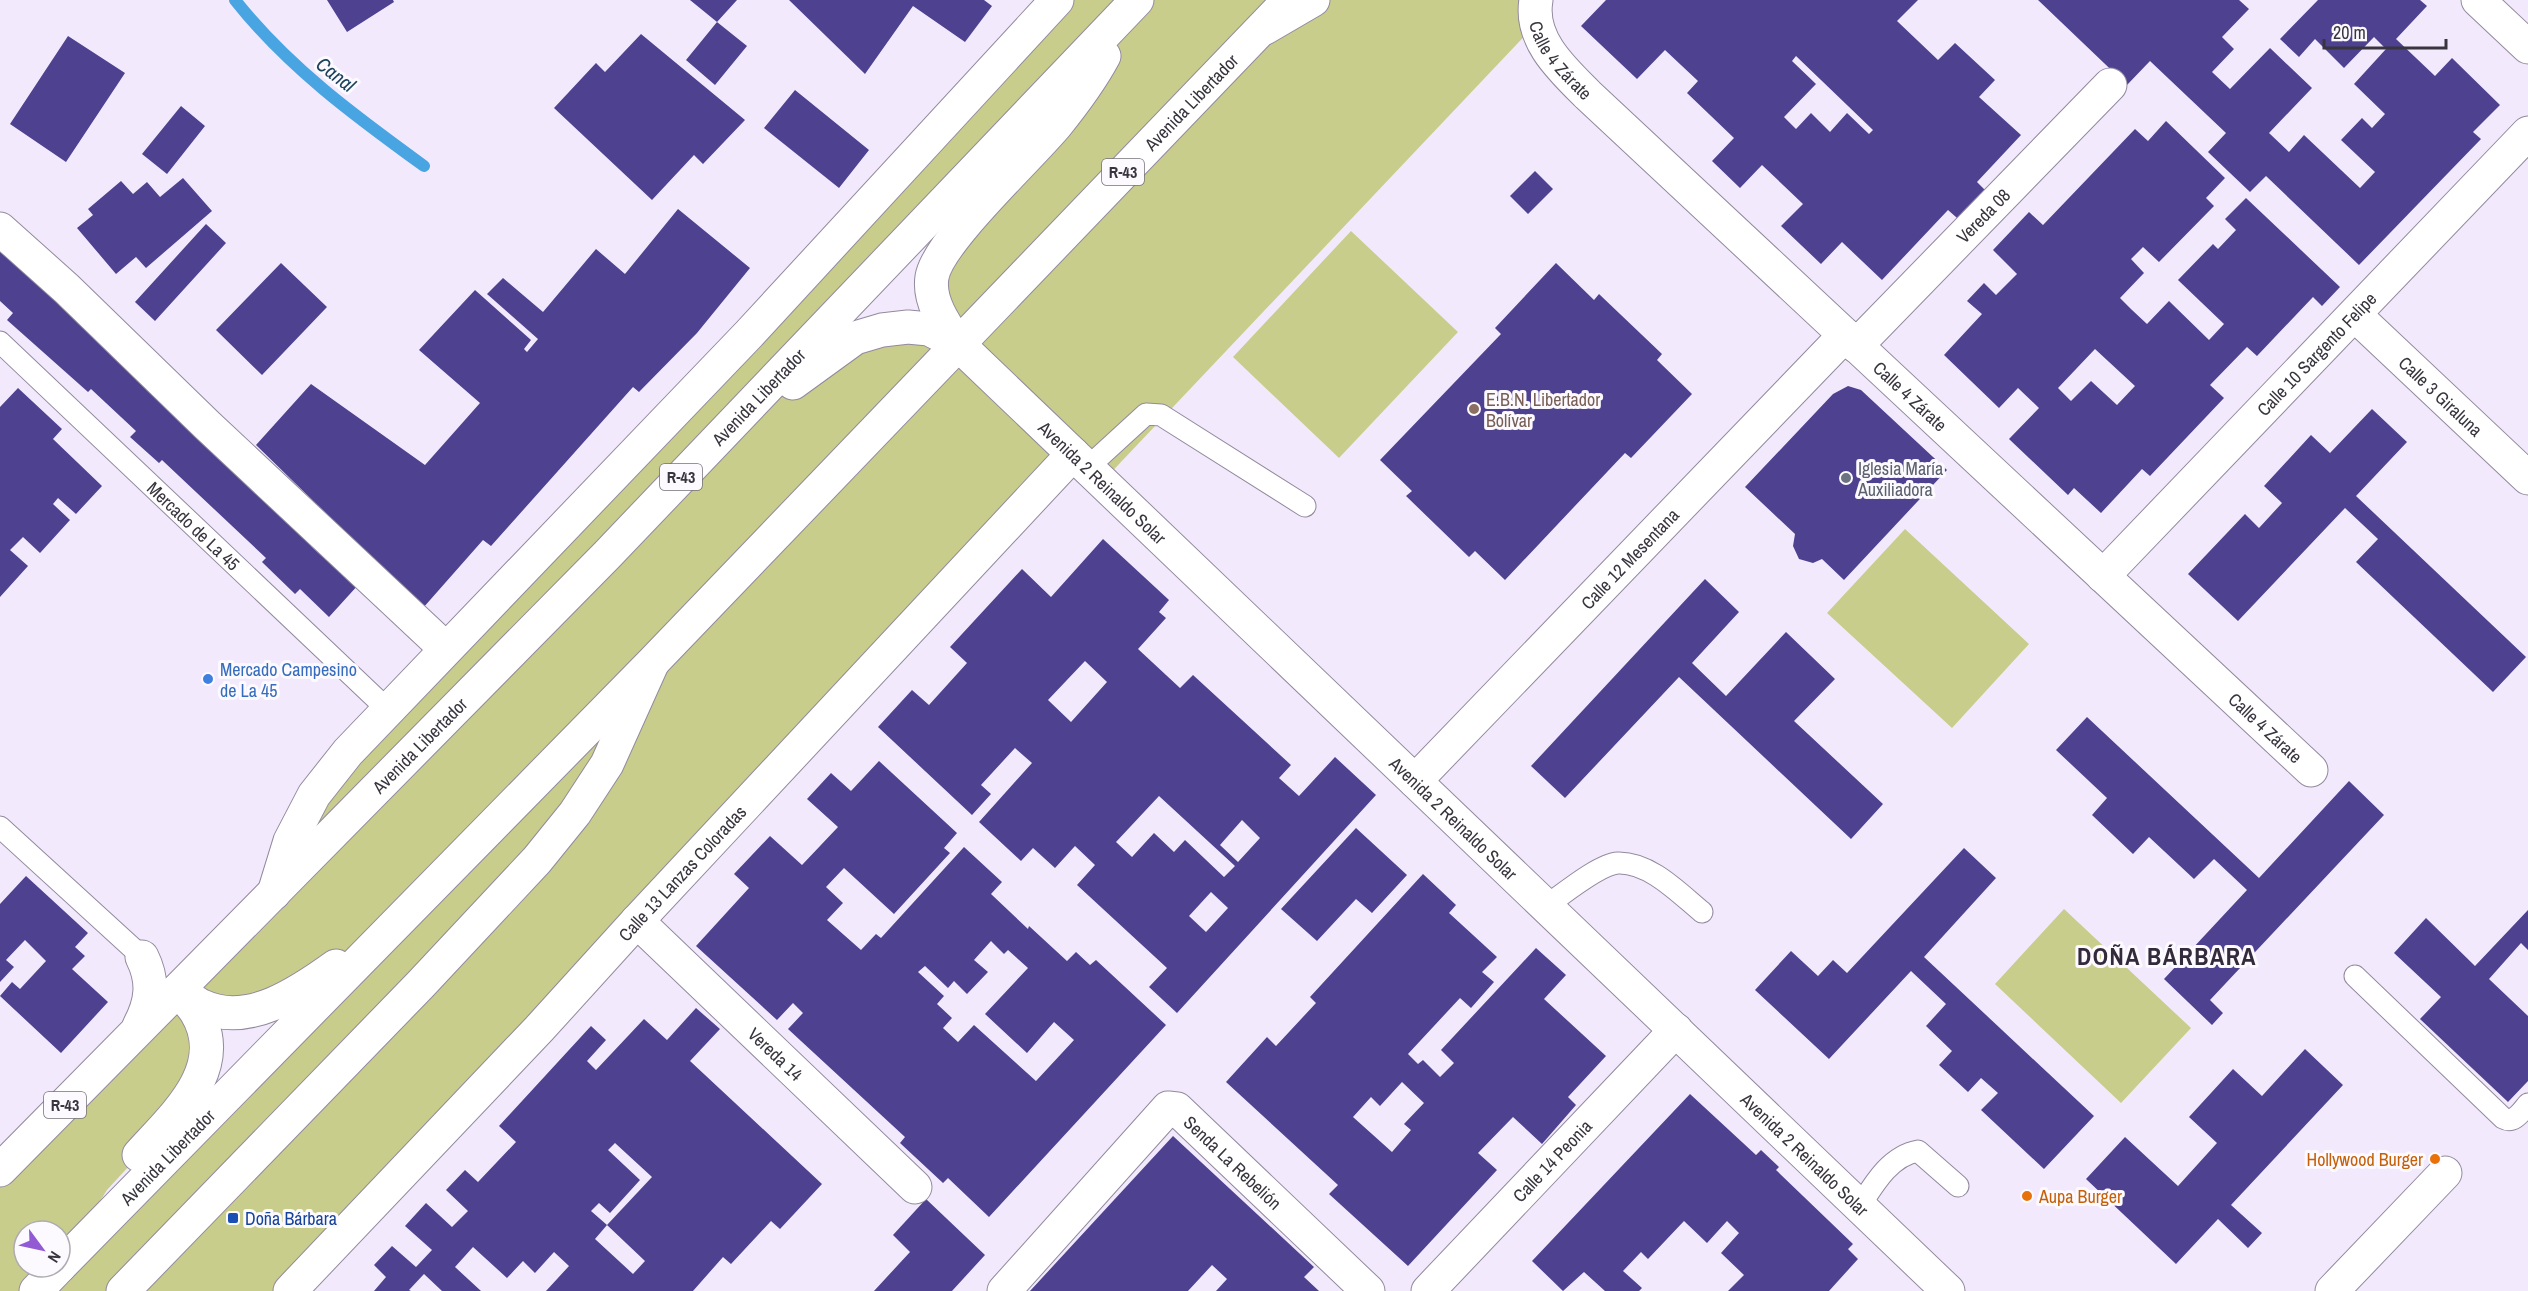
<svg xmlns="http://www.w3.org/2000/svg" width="2528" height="1291" font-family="'Archivo Narrow',sans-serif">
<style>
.green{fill:#c9cd8b;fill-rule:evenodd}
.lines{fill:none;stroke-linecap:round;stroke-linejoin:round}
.stream{stroke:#49a5e2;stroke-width:12}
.building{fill:#4d4190;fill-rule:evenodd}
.service-casing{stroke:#93899e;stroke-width:23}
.minor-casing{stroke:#93899e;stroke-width:35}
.primary-casing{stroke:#93899e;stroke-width:35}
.service{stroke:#fff;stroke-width:21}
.minor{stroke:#fff;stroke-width:33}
.primary{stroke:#fff;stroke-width:33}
.education-dot{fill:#8d6e63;stroke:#fcfaff;stroke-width:2}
.worship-dot{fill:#6b7280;stroke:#fcfaff;stroke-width:2}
.shop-dot{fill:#3f7fe0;stroke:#fcfaff;stroke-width:2}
.food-dot{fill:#e8710a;stroke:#fcfaff;stroke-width:2}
.transit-dot{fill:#1a4fb4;stroke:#fcfaff;stroke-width:2}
.labels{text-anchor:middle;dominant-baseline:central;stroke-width:6;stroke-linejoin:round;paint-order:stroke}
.shield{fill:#fcfaff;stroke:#747078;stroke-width:1.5}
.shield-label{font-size:16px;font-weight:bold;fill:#39353e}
.street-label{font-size:18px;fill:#39353e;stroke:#fcfaff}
.education-label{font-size:18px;fill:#785e54;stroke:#fcfaff;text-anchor:start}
.worship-label{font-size:18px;fill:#5b616d;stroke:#fcfaff;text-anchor:start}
.shop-label{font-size:18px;fill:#366cbe;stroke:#fcfaff;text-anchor:start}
.food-label{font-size:18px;fill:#c56008;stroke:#fcfaff;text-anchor:end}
.transit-label{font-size:18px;fill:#164399;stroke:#fcfaff;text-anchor:start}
.water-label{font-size:20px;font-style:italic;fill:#1b415b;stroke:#fcfaff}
.district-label{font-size:24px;font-weight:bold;letter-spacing:1.5px;fill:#332a3b;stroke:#fcfaff}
</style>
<rect width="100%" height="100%" fill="#f2eafc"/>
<path class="green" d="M 1057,0 L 1313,0 L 653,662 L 607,764 L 123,1291 L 0,1291 L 0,1157 L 274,893 L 314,795 ZM 1097,70 L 932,277 L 929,329 L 817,365 L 719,438 ZM 389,931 L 88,1220 L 107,1190 L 187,1103 L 204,1030 ZM 24,1231 L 60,1231 L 60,1267 L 24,1267 Z
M 1317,0 L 1534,0 L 1535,25 L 1103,481 L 961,344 L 1082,218 Z
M 1351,231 L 1458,332 L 1339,458 L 1233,357 Z
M 958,346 L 1071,454 L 287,1291 L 127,1291 L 539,862 L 655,664 Z
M 1905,529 L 2029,644 L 1952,728 L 1827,613 Z
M 2064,909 L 2191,1028 L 2121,1103 L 1995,984 Z"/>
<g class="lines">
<path class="stream" d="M 235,0 C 288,67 355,116 424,166"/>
</g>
<path class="building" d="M 327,0 L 393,0 L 394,2 L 347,32 Z
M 690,0 L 737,0 L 717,22 L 747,46 L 715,85 L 686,60 L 717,22 Z
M 789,0 L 984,0 L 992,6 L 965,42 L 913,6 L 865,74 Z
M 1606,0 L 1918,0 L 1897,21 L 1938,60 L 1955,43 L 1995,80 L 1979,97 L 2021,135 L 1977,182 L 1992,197 L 1965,225 L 1948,210 L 1882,280 L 1842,242 L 1821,264 L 1781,226 L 1803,204 L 1762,165 L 1740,188 L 1712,161 L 1734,138 L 1687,93 L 1698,81 L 1665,50 L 1637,79 L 1581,26 ZM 1796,56 L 1873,130 L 1869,134 L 1847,113 L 1830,132 L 1811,113 L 1796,129 L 1784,117 L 1816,84 L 1792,61 Z
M 2038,0 L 2239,0 L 2249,9 L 2222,37 L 2234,49 L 2212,72 L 2230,89 L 2270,48 L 2312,88 L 2269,133 L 2289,152 L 2304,135 L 2360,188 L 2375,172 L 2341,140 L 2362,118 L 2372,128 L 2385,114 L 2354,84 L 2386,49 L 2374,37 L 2344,68 L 2315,39 L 2299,57 L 2280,39 L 2318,0 L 2420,0 L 2427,6 L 2396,39 L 2435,76 L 2452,58 L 2500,105 L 2473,132 L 2481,139 L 2359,265 L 2266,176 L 2250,192 L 2208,152 L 2226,133 L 2150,61 L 2127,85 Z
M 641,34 L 745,120 L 703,164 L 694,155 L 652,200 L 554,108 L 596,63 L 605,72 Z
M 68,36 L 125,73 L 66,162 L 10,124 Z
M 795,90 L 869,150 L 839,188 L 764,128 Z
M 181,106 L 205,126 L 167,174 L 142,154 Z
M 2166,121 L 2225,178 L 2206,198 L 2214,206 L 2159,262 L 2143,247 L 2131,259 L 2144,273 L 2120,298 L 2132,310 L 2147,324 L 2169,301 L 2209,340 L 2224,324 L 2178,280 L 2213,244 L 2218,249 L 2236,230 L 2225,219 L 2246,198 L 2340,287 L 2322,306 L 2313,297 L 2257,356 L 2247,347 L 2210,385 L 2224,398 L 2150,476 L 2142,469 L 2101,513 L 2074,488 L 2068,495 L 2009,439 L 2039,408 L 2018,388 L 1999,408 L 1944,355 L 1982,314 L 1967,301 L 1984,283 L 1996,295 L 2017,274 L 1993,250 L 2029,212 L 2043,225 L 2135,129 L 2148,141 ZM 2095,349 L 2135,386 L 2117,405 L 2091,381 L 2071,401 L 2058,388 Z
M 1535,171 L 1553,189 L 1528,214 L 1510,196 Z
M 183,178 L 212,211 L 146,268 L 136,257 L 116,274 L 77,228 L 93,215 L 88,209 L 121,181 L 133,194 L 147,182 L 160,197 Z
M 678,209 L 750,268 L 697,333 L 639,392 L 633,387 L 491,546 L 483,540 L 423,608 L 256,445 L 311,384 L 425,465 L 480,403 L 419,350 L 475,290 L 531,340 L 524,349 L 527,352 L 538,339 L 487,294 L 503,278 L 543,312 L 596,249 L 625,274 Z
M 206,224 L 226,243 L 155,321 L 135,302 Z
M 0,245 L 318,538 L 311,546 L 326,560 L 330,556 L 359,584 L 329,617 L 300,589 L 295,594 L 262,562 L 266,558 L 162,460 L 159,463 L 130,437 L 136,431 L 91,389 L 88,392 L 7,320 L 13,313 L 0,301 Z
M 281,263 L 327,307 L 262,375 L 216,330 Z
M 1556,263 L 1594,300 L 1599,294 L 1662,354 L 1657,360 L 1692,394 L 1631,458 L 1625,453 L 1505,580 L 1475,551 L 1469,557 L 1406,496 L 1412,491 L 1380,460 L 1501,334 L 1495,328 Z
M 1848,386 L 1861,390 L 1947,470 L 1844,580 L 1822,559 L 1813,563 L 1799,559 L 1793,546 L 1795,534 L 1745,487 L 1833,394 Z
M 18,388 L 62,429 L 53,439 L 102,486 L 76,514 L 58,498 L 53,504 L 70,520 L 40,553 L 23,537 L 10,550 L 28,566 L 0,597 L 0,407 Z
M 2372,409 L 2407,442 L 2356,496 L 2526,657 L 2493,692 L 2356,562 L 2378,539 L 2345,508 L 2238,621 L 2188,574 L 2245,514 L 2259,528 L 2282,503 L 2264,486 L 2311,435 L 2330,453 Z
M 1103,539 L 1169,600 L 1159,612 L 1166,618 L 1138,649 L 1180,688 L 1193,675 L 1291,765 L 1279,778 L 1299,796 L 1335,757 L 1376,795 L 1177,1013 L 1149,987 L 1167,968 L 1077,885 L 1095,865 L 1075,846 L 1055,868 L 1033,848 L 1021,861 L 979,822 L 1032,763 L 1015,748 L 981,785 L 991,794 L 972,815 L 878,727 L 912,690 L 929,705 L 967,663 L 950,647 L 1022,569 L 1051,597 ZM 1085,661 L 1107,682 L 1071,722 L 1048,700 ZM 1159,796 L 1235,866 L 1224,877 L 1185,840 L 1174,852 L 1154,833 L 1132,857 L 1116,842 ZM 1242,820 L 1260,838 L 1238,862 L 1220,845 ZM 1211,892 L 1228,908 L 1206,932 L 1189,916 Z
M 1705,579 L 1739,612 L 1692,663 L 1726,696 L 1786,632 L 1835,679 L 1794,721 L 1883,804 L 1851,839 L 1679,677 L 1565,798 L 1531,766 Z
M 2087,717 L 2259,878 L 2349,781 L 2384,815 L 2210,1000 L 2223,1013 L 2212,1025 L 2164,979 L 2247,890 L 2214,859 L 2194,879 L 2149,837 L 2133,854 L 2092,815 L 2107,798 L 2056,750 Z
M 879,761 L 957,833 L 944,848 L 950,853 L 894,914 L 844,868 L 826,887 L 843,903 L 827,920 L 861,950 L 876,934 L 881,938 L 964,847 L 1002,882 L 991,894 L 1028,929 L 1029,926 L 1067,961 L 1076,952 L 1090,965 L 1096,960 L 1166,1025 L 989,1217 L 948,1178 L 943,1183 L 900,1143 L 905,1137 L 788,1029 L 803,1013 L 793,1003 L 777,1020 L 696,946 L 749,888 L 734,874 L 770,836 L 802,865 L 838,827 L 807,799 L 831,773 L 851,791 ZM 991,941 L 1004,954 L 1008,950 L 1028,968 L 985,1014 L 1027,1053 L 1054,1022 L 1074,1040 L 1036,1081 L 974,1025 L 958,1042 L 943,1028 L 952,1018 L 937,1004 L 944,996 L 918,972 L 925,966 L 948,988 L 954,981 L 967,994 L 988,972 L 974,960 Z
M 1356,828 L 1407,875 L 1372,913 L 1356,899 L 1317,941 L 1281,909 Z
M 1964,848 L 1996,878 L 1924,957 L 2094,1116 L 2044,1169 L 1981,1110 L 1998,1093 L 1981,1078 L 1968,1092 L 1939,1065 L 1952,1051 L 1926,1026 L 1946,1004 L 1911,971 L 1829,1059 L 1755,990 L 1791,951 L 1818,976 L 1833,960 L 1847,973 Z
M 1423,874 L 1456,905 L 1449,913 L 1497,957 L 1482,972 L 1494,982 L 1471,1008 L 1460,998 L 1408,1054 L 1418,1064 L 1423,1060 L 1440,1077 L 1454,1063 L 1441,1050 L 1536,948 L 1566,975 L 1544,999 L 1606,1056 L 1568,1097 L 1576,1105 L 1542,1144 L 1513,1117 L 1478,1153 L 1497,1170 L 1408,1266 L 1329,1194 L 1338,1185 L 1226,1082 L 1267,1037 L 1276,1046 L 1316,1003 L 1310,997 ZM 1402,1082 L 1424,1103 L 1404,1124 L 1411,1130 L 1392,1152 L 1353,1117 L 1371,1097 L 1380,1106 Z
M 26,876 L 88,933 L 75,947 L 85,956 L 72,969 L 108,1002 L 61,1053 L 0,996 L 12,982 L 20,989 L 46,961 L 25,940 L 6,960 L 14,967 L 0,982 L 0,904 Z
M 2528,910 L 2528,950 L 2521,943 L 2489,979 L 2528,1016 L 2528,1081 L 2508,1102 L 2420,1019 L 2441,997 L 2394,953 L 2426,918 L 2475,966 Z
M 696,1008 L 720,1029 L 690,1061 L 822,1184 L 780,1229 L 771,1221 L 731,1264 L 723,1257 L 693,1291 L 546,1291 L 569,1266 L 554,1252 L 535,1273 L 523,1261 L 507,1278 L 473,1247 L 455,1267 L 481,1291 L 442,1291 L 424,1274 L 409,1290 L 411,1291 L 374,1291 L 386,1277 L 374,1265 L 392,1246 L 416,1267 L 432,1250 L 405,1226 L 426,1203 L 452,1227 L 468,1211 L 446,1190 L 465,1170 L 478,1182 L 516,1142 L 499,1126 L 591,1026 L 606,1040 L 587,1061 L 596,1070 L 644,1019 L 667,1040 ZM 615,1143 L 652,1177 L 607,1225 L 645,1261 L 633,1274 L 595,1239 L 607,1225 L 591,1211 L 599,1203 L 610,1213 L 640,1180 L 608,1150 Z
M 2305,1049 L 2343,1085 L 2231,1205 L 2262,1233 L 2248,1248 L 2218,1219 L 2176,1264 L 2086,1179 L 2125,1137 L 2178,1186 L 2217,1143 L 2189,1117 L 2233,1069 L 2262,1096 Z
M 1690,1094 L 1756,1155 L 1761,1150 L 1779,1167 L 1776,1170 L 1853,1244 L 1848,1249 L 1858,1259 L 1829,1291 L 1728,1291 L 1744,1275 L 1721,1253 L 1739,1233 L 1727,1221 L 1707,1243 L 1684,1221 L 1648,1259 L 1641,1252 L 1623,1271 L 1642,1288 L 1639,1291 L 1605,1291 L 1584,1272 L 1563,1291 L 1532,1261 Z
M 1173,1136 L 1314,1267 L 1304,1277 L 1319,1291 L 1216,1291 L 1227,1279 L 1212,1265 L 1188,1291 L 1030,1291 Z
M 926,1199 L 985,1255 L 952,1291 L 874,1291 L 910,1252 L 893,1235 Z"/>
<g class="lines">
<defs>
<g id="service">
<path id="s1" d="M 0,342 L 387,709"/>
<path d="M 1087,468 L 1146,414 L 1161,415 L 1305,506"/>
<path d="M 0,827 L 150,964"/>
<path d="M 1546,906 C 1562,895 1599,864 1618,863 C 1650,862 1680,894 1702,912"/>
<path d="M 2355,976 L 2503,1118 C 2514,1124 2521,1112 2528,1104"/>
<path d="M 1860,1206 C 1874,1184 1890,1156 1918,1151 L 1958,1186"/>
</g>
<g id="minor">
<path id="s2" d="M 1536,0 C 1529,40 1563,70 1588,95 L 2311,770"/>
<path d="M 2478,0 L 2528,47"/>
<path d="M 1265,28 L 1313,0"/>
<path d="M 0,229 L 67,289 L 207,425 L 446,649"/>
<path id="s3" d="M 2355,315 L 2528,478"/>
<path id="s4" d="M 958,344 L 1948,1291"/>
<path id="s5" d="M 1856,346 L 2110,85"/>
<path id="s6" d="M 2103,576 L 2528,133"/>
<path id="s7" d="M 1415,781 L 1845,335"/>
<path d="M 274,893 L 290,841 L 314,795 L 348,752 L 749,334 L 1057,0"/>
<path id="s8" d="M 637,921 L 915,1187"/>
<path d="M 123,1291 L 421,984 L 537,860 L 575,813 L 607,764 L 652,664"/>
<path id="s9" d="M 290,1291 L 539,1029 L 637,921 L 1073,454"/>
<path id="s10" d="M 1004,1291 L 1168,1108 L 1177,1109 L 1368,1291"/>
<path id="s11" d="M 1428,1291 L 1676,1030"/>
<path d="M 2332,1291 L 2445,1173"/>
</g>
<g id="primary">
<path d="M 958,344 C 945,325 928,301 932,277 C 938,241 1030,157 1057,124 C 1074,103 1091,80 1104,56"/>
<path d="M 793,383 L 855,338 L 882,330 L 908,327 L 929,329 L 958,344"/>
<path d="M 182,993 C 189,997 195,1003 202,1006 C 248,1028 300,992 336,966"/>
<path d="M 139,1026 C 152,1002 154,981 142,957"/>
<path d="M 139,1155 C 174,1116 230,1068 196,1012 C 191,1004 184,997 178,990"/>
<path id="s12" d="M 0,1170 L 607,555 L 1137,0"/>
<path id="s13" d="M 60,1266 L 653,662 L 1289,0"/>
<path d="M 36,1291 L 59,1267"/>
</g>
</defs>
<use href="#service" class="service-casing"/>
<use href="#minor" class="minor-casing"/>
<use href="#primary" class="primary-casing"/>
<use href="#service" class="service"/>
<use href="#minor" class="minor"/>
<use href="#primary" class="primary"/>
</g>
<circle class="education-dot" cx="1474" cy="409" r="6"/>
<circle class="worship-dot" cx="1846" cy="478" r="6"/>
<circle class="shop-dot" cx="208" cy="679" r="6"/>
<g class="food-dot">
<circle cx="2435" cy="1159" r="6"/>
<circle cx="2027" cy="1196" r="6"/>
</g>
<rect class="transit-dot" x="227" y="1212" width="12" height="12" rx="3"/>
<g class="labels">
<g class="shield">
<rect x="1102" y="159" width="42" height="26" rx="4.5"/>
<rect x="660" y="464" width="42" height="26" rx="4.5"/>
<rect x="44" y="1092" width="42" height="26" rx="4.5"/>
</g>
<g class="shield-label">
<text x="1123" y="172">R-43</text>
<text x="681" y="477">R-43</text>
<text x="65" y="1105">R-43</text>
</g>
<g class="street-label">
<text stroke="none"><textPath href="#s2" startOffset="68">Calle 4 Zárate</textPath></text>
<text stroke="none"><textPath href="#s13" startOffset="1623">Avenida Libertador</textPath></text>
<text stroke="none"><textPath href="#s5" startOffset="182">Vereda 08</textPath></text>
<text stroke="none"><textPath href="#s6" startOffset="308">Calle 10 Sargento Felipe</textPath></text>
<text stroke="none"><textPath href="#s2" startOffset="554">Calle 4 Zárate</textPath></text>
<text stroke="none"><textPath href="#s3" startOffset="118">Calle 3 Giraluna</textPath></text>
<text stroke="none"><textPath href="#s12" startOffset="1083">Avenida Libertador</textPath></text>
<text stroke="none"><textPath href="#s4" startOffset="200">Avenida 2 Reinaldo Solar</textPath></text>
<text stroke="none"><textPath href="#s1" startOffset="267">Mercado de La 45</textPath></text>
<text stroke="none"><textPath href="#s7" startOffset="309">Calle 12 Mesentana</textPath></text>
<text stroke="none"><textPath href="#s2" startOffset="1040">Calle 4 Zárate</textPath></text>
<text stroke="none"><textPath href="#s12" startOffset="597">Avenida Libertador</textPath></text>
<text stroke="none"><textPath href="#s4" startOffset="686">Avenida 2 Reinaldo Solar</textPath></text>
<text stroke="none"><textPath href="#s9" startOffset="573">Calle 13 Lanzas Coloradas</textPath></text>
<text stroke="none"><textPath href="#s8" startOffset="192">Vereda 14</textPath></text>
<text stroke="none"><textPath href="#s4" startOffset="1172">Avenida 2 Reinaldo Solar</textPath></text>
<text stroke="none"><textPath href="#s13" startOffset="153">Avenida Libertador</textPath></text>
<text stroke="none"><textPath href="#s11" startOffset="180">Calle 14 Peonia</textPath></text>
<text stroke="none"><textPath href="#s10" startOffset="332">Senda La Rebelión</textPath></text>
</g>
<g class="education-label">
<text x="1486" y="399">E.B.N. Libertador<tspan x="1486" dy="21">Bolívar</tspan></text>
</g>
<g class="worship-label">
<text x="1858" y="468">Iglesia María<tspan x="1858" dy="21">Auxiliadora</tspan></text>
</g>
<g class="shop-label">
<text x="220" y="669">Mercado Campesino<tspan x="220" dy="21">de La 45</tspan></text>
</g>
<g class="food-label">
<text x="2423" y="1159">Hollywood Burger</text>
<text x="2039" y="1196" text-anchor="start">Aupa Burger</text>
</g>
<g class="transit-label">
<text x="245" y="1218">Doña Bárbara</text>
</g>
<g class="water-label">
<text transform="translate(336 74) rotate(38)">Canal</text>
</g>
<g class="district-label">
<text x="2167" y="956">DOÑA BÁRBARA</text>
</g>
</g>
<g transform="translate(42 1249) rotate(123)"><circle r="28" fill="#fcfaff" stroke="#aeabb2" stroke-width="1.5"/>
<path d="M0-4.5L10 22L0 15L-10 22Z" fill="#935bd3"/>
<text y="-9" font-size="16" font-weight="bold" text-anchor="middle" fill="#39353e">N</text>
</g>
<path d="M2324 39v9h122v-9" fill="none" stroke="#39353e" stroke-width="3"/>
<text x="2333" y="39" font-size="18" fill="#39353e" stroke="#fcfaff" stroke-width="4.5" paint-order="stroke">20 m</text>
</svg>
